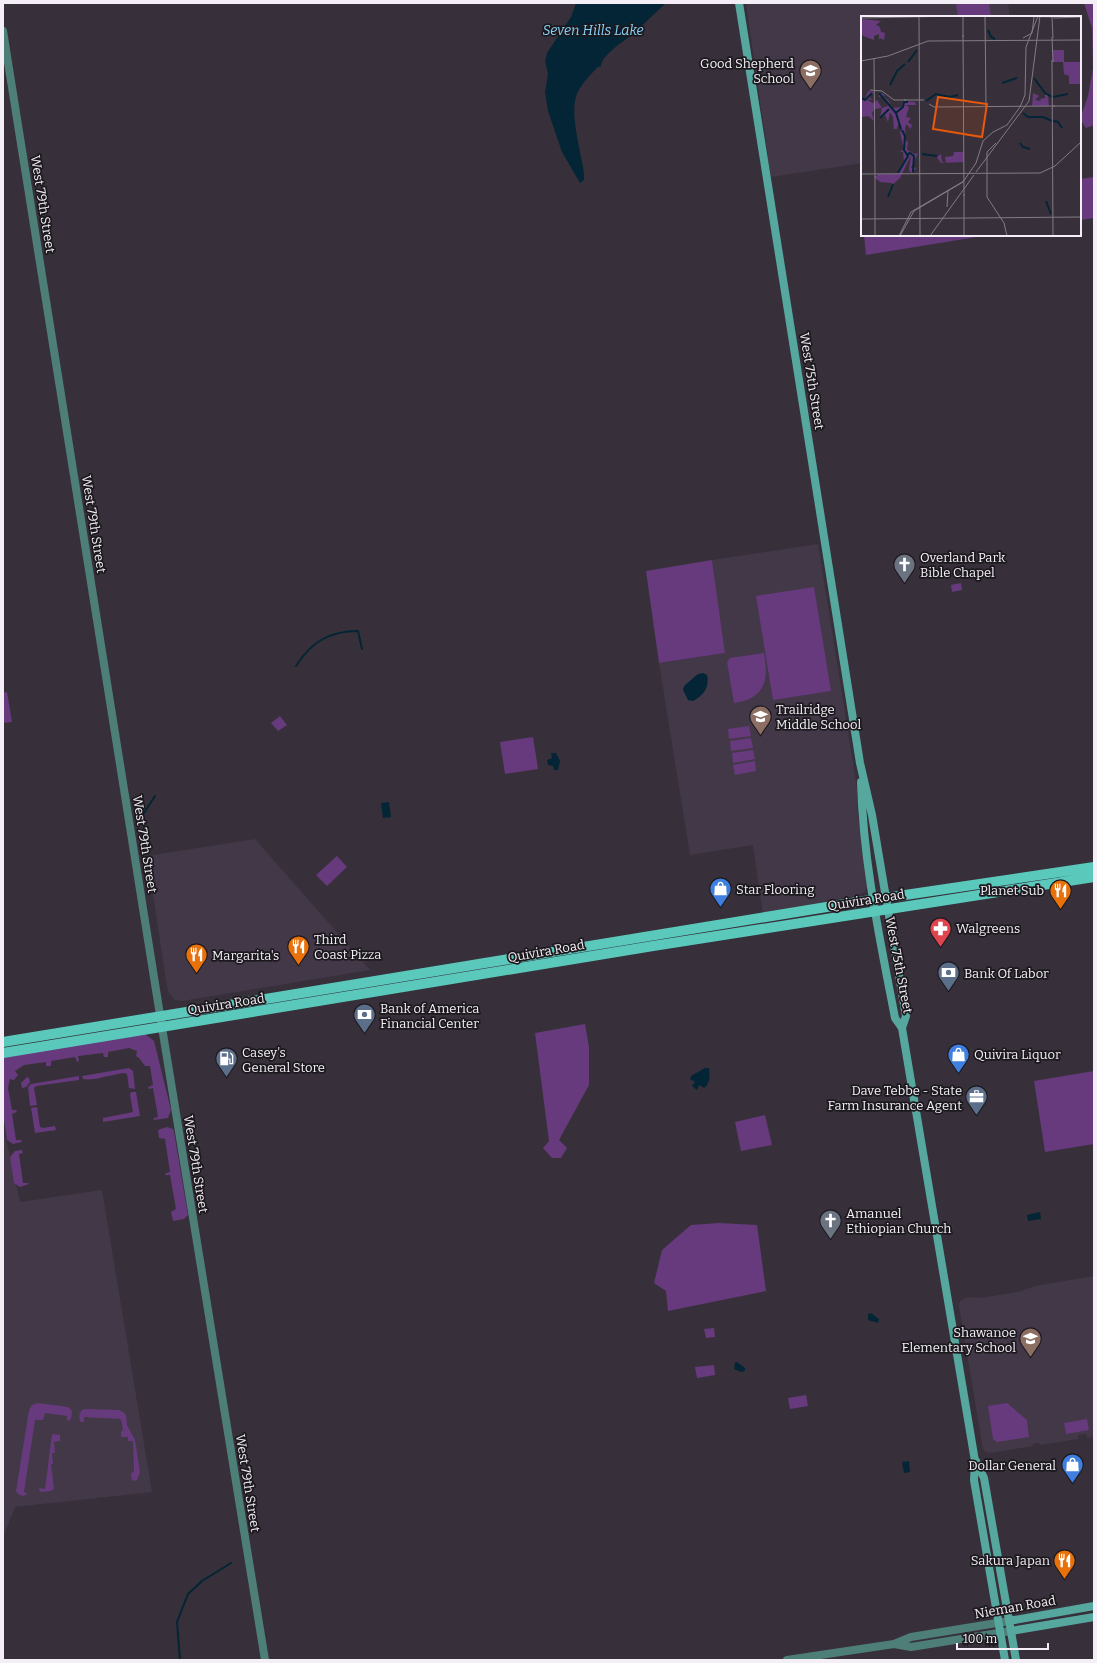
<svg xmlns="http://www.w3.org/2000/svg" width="1097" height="1663" font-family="Bitter,serif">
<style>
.built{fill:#423848}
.green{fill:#663a7c}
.water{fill:#032535}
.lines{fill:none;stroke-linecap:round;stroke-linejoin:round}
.stream{stroke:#032535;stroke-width:2}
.tertiary{stroke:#4d7e78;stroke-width:8}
.secondary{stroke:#56a89f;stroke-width:8}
.primary{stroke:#5ac9bc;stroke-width:10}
.labels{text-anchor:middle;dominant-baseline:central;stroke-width:3.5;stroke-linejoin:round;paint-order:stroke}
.poi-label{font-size:13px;fill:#f4eff6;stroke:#1c191e;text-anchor:start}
.street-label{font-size:13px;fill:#f4eff6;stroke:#1c191e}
.water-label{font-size:14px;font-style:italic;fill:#88d1f7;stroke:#1c191e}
.inset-river{fill:none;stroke:#032535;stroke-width:2}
.inset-road{fill:none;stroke:#837c85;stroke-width:1}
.view{fill:#e8590c;fill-opacity:0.15;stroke:#e8590c;stroke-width:2}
.inset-edge{fill:none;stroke:#f4eff6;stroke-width:2}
</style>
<rect width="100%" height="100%" fill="#37303a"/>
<path class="built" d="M 746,3 L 1008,3 L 1010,17 L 862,17 L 862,163 L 771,177 Z
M 818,544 L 857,788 L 858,817 L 868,884 L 865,892 L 855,896 L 841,898 L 817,905 L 763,914 L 753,845 L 690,855 L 659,663 L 725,653 L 712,560 Z
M 255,839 L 370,970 L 182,1001 L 175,1000 L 168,992 L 147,856 Z
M 3,1125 L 20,1202 L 102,1190 L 152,1492 L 15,1507 L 3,1537 Z
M 1094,1276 L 1094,1436 L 1087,1438 L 1086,1434 L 1078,1435 L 1078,1439 L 1040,1445 L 1039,1443 L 1033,1444 L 1033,1446 L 991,1453 L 986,1452 L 983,1449 L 959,1306 L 960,1301 L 968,1297 L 980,1298 L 1018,1292 L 1035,1286 Z"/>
<path class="green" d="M 956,3 L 989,3 L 991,17 L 958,17 Z
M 1084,3 L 1094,3 L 1094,125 L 1086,128 L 1080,119 L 1088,96 L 1093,68 L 1092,28 Z
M 1094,177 L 1094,218 L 1080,220 L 1080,179 Z
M 864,235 L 989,235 L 866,255 Z
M 712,560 L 725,653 L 659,663 L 646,571 Z
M 961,583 L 962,590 L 952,592 L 951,585 Z
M 814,587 L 831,691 L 773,700 L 756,596 Z
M 764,653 C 767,670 769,690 749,699 C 745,701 739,702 734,703 L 727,662 L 730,658 Z
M 7,692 L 12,722 L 3,723 L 3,693 Z
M 280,716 L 287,725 L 278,731 L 271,723 Z
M 749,726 L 751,736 L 729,739 L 728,729 Z
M 533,737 L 538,769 L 505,774 L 500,742 Z
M 751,738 L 753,748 L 731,751 L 730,741 Z
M 753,750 L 755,759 L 733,763 L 732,753 Z
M 755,761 L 756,771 L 735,775 L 733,765 Z
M 337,856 L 347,867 L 327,886 L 316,875 Z
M 585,1024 L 589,1047 L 589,1085 L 559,1140 L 567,1148 L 561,1158 L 552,1158 L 543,1148 L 549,1141 L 535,1033 Z
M 145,1034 L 154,1041 L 171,1110 L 168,1118 L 153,1120 L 154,1118 L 158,1117 L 153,1088 L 149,1089 L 148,1087 L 153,1085 L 150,1066 L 145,1066 L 139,1058 L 136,1056 L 137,1051 L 129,1048 L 108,1052 L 108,1057 L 104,1057 L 103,1053 L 78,1056 L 79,1061 L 77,1062 L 75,1057 L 51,1061 L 51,1066 L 46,1066 L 46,1062 L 24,1065 L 15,1071 L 18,1075 L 14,1080 L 10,1079 L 8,1088 L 12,1110 L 16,1110 L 17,1112 L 12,1114 L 16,1140 L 21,1140 L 22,1142 L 13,1144 L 7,1140 L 3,1114 L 3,1056 Z
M 129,1068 L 133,1071 L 135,1089 L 129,1088 L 127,1074 L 124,1073 C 110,1075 94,1081 83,1079 L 82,1076 Z
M 1094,1071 L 1094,1144 L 1045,1152 L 1034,1081 Z
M 79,1076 L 79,1080 L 36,1086 L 34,1088 L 37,1105 L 30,1106 L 28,1087 L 31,1084 Z
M 27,1077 L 29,1078 L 30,1082 L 26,1087 L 22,1088 L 21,1083 Z
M 131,1092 L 136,1092 L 140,1116 L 103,1122 L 103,1118 L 133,1112 L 130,1095 Z
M 37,1107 L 40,1127 L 43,1128 L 55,1126 L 56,1130 L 35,1133 L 31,1108 Z
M 765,1115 L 772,1145 L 741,1151 L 735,1122 Z
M 167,1127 L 173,1129 L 174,1132 L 188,1215 L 184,1219 L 173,1221 L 171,1212 L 176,1209 L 170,1175 L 165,1175 L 166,1173 L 170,1172 L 165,1139 L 159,1138 L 158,1130 Z
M 22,1150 L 23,1153 L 19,1154 L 23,1183 L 28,1183 L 29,1184 L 20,1187 L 14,1183 L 10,1157 L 15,1151 Z
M 719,1223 L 757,1225 L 766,1291 L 668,1311 L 666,1291 L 654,1283 L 662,1250 L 691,1225 Z
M 714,1328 L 715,1337 L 706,1338 L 704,1329 Z
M 714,1365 L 715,1375 L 697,1378 L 695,1367 Z
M 806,1395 L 808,1406 L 790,1409 L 788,1398 Z
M 38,1403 L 68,1407 L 72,1411 L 71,1419 L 68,1421 L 67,1420 L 67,1416 L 45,1413 L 43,1420 L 35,1420 L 24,1492 L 28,1494 L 23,1496 L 18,1494 L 16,1491 L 29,1410 L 32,1405 Z
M 1007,1403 L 1027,1420 L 1029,1437 L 997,1442 L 993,1439 L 988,1406 Z
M 84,1409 L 119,1410 L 123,1412 L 126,1415 L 127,1425 L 135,1440 L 140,1472 L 137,1480 L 132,1481 L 131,1473 L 134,1472 L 133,1441 L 128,1441 L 128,1437 L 121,1437 L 121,1432 L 123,1430 L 121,1419 L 84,1417 L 84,1422 L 81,1422 C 78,1418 79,1411 84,1409 Z
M 1087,1419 L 1089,1430 L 1066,1434 L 1064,1423 Z
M 52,1434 L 60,1435 L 60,1441 L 54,1442 L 55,1453 L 52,1453 L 53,1464 L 51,1464 L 54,1489 L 51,1491 L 40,1492 L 39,1488 L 45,1489 Z"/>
<path class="water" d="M 576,3 L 666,3 C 655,13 645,23 634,33 C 625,41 602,54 601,66 L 598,67 C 590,75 581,84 577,94 C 569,112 581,152 584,173 L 584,180 L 580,183 L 562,152 L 548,111 L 545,92 L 548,74 L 545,61 L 547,53 L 571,17 Z
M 703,673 L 707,675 C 710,687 703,696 693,701 L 688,700 L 683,690 L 684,686 L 698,674 Z
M 551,753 L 556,753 L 560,761 L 558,770 L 554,770 L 553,766 L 548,765 L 547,760 L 552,758 Z
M 389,802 L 391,817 L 383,818 L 381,803 Z
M 705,1068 L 709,1068 C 710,1075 710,1084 704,1088 L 699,1085 L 697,1090 L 692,1086 L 695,1082 L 690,1079 L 691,1076 Z
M 1040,1212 L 1041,1219 L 1028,1221 L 1027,1215 Z
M 871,1313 L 879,1319 L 878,1323 L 868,1320 L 868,1314 Z
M 735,1362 L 737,1362 L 745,1368 L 745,1371 L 741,1372 L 734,1369 Z
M 909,1461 L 910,1472 L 904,1473 L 902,1462 Z"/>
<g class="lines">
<path class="stream" d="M 296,666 C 311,642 330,631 358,631 L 362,649
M 142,816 L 155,796
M 180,1660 L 177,1622 L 188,1594 L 202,1581 L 231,1563"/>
<path class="tertiary" d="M 3,31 L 160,1015 L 265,1660
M 894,1644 L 911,1647 L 1011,1631
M 787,1660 L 894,1644 L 911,1637 L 1009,1621"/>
<path class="secondary" d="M 739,3 L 860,763 L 872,815 L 901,987 L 906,1016 L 902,1028
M 861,782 C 863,861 880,940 895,1018 L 902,1028 L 975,1461 L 974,1480 L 1005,1660
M 976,1461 L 984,1478 L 1016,1660
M 1009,1621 L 1094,1606
M 1011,1631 L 1094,1617"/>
<path class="primary" d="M 3,1042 L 851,903 L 1094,867
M 3,1053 L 653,946 L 1094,877"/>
</g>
<defs>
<symbol id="school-pin" viewBox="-11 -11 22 30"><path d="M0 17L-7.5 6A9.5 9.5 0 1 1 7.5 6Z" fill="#8d6e63" stroke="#1c191e"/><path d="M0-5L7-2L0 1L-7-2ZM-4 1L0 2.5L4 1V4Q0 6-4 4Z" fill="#fff"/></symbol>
<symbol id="church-pin" viewBox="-11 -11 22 30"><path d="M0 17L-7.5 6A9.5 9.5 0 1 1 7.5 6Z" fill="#6b7280" stroke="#1c191e"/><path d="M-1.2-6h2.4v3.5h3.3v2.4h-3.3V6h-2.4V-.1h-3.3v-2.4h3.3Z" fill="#fff"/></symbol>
<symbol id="shop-pin" viewBox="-11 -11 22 30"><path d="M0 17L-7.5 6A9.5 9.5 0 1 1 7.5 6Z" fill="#3f7fe0" stroke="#1c191e"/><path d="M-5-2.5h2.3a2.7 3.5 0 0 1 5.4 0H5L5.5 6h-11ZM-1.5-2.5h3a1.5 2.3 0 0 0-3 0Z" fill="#fff"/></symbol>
<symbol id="restaurant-pin" viewBox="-11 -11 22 30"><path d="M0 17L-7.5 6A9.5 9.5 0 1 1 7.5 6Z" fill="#e8710a" stroke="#1c191e"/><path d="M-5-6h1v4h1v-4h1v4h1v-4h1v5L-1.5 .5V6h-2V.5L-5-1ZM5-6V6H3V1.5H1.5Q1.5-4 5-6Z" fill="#fff"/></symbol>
<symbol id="pharmacy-pin" viewBox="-11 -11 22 30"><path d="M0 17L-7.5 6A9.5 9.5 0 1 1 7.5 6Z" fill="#e0444e" stroke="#1c191e"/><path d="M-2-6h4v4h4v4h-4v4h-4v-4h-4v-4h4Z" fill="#fff"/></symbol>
<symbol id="bank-pin" viewBox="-11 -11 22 30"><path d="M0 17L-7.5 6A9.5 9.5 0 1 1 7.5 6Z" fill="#5c6f8a" stroke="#1c191e"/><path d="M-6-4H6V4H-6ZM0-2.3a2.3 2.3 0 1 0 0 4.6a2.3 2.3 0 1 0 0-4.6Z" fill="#fff"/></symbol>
<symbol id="fuel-pin" viewBox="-11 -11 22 30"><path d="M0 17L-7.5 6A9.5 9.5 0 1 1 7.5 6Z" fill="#5c6f8a" stroke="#1c191e"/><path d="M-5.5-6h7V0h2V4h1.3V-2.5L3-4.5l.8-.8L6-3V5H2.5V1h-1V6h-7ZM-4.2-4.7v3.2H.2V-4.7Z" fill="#fff"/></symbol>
<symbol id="office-pin" viewBox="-11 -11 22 30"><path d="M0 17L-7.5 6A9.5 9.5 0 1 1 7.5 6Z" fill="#5c6f8a" stroke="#1c191e"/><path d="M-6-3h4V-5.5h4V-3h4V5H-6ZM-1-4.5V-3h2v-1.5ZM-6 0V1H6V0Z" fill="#fff"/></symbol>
</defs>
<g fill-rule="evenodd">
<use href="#school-pin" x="798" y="58" width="25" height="34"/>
<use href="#church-pin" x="892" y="552" width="25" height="34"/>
<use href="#school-pin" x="748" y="704" width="25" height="34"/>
<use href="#shop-pin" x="708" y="876" width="25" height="34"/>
<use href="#restaurant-pin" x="1048" y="878" width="25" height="34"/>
<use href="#pharmacy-pin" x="928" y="916" width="25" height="34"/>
<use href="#restaurant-pin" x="286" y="934" width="25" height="34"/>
<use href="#restaurant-pin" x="184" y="942" width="25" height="34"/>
<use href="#bank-pin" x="936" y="960" width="25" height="34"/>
<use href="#bank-pin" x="352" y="1002" width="25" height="34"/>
<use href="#shop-pin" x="946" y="1042" width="25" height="34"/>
<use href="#fuel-pin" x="214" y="1046" width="25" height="34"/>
<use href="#office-pin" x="964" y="1084" width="25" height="34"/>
<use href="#church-pin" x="818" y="1208" width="25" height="34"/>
<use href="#school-pin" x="1018" y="1326" width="25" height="34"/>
<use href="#shop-pin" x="1060" y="1452" width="25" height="34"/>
<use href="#restaurant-pin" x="1052" y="1548" width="25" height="34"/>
</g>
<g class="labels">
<g class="poi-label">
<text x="794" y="63" text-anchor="end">Good Shepherd<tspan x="794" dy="15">School</tspan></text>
<text x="920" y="557">Overland Park<tspan x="920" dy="15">Bible Chapel</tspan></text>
<text x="776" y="709">Trailridge<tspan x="776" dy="15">Middle School</tspan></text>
<text x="736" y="889">Star Flooring</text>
<text x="1044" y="890" text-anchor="end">Planet Sub</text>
<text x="956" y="928">Walgreens</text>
<text x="314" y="939">Third<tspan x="314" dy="15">Coast Pizza</tspan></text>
<text x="212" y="955">Margarita's</text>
<text x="964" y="973">Bank Of Labor</text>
<text x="380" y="1008">Bank of America<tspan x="380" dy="15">Financial Center</tspan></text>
<text x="242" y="1052">Casey's<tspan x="242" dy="15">General Store</tspan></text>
<text x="974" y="1054">Quivira Liquor</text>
<text x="962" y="1090" text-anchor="end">Dave Tebbe - State<tspan x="962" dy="15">Farm Insurance Agent</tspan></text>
<text x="846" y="1213">Amanuel<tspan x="846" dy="15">Ethiopian Church</tspan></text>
<text x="1016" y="1332" text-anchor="end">Shawanoe<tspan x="1016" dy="15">Elementary School</tspan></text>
<text x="1056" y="1465" text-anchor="end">Dollar General</text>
<text x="1050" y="1560" text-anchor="end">Sakura Japan</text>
</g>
<g class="street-label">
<text transform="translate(43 204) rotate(81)">West 79th Street</text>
<text transform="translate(812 381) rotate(81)">West 75th Street</text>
<text transform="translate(94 524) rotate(81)">West 79th Street</text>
<text transform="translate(145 844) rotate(81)">West 79th Street</text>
<text transform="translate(866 900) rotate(-9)">Quivira Road</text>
<text transform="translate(546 951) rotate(-10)">Quivira Road</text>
<text transform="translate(899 965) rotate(79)">West 75th Street</text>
<text transform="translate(226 1004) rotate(-9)">Quivira Road</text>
<text transform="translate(196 1164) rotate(81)">West 79th Street</text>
<text transform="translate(248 1483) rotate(81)">West 79th Street</text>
<text transform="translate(1015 1607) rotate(-10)">Nieman Road</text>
</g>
<g class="water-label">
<text x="593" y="30">Seven Hills Lake</text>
</g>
</g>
<g transform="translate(861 16)">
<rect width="220" height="220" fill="#37303a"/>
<path d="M 1,3 L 20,5 L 15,9 L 19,11 L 20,16 L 24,17 L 23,24 L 19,22 L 18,24 L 18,18 L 13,20 L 13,24 L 2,20 L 0,15 ZM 192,34 L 203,34 L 203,46 L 220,46 L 220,68 L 208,68 L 208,60 L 203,58 L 202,46 L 192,46 ZM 7,75 L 13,76 L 8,81 L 12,84 L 7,83 L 6,84 L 12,87 L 16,84 L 21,92 L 27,90 L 22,81 L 18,81 L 18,76 L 24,79 L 22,80 L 28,85 L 30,92 L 41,91 L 42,85 L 54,86 L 55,89 L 45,89 L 48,91 L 45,101 L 50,102 L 47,106 L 51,109 L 50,113 L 45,108 L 44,113 L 45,125 L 47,126 L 46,134 L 54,138 L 57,137 L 50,152 L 54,151 L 55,153 L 50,157 L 48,154 L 50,139 L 39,162 L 31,169 L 27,181 L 31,167 L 19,166 L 14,162 L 17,158 L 36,158 L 43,146 L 42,136 L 38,135 L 43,134 L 39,116 L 41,113 L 37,108 L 36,113 L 33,113 L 32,101 L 29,96 L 27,106 L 24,99 L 19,101 L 21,92 L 14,93 L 11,97 L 13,105 L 7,100 L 0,101 L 0,82 L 4,83 ZM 172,77 L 178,80 L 174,84 L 180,85 L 179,83 L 184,82 L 184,77 L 187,79 L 188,90 L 171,90 ZM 93,136 L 103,136 L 102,146 L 80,147 L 76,141 L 80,138 L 81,146 L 85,147 L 84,141 L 92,140 Z" fill="#663a7c"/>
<path class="inset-river" d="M 127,14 L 130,21 L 134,23M 47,46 L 56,34M 173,62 L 184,77 L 191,81M 141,67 L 156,62M 29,69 L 36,55 L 44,48M 18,77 L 35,97 L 40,113M 192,81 L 207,78M 0,82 L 4,84 L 11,77M 65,85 L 75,78 L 89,81 L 97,79M 33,96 L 36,96 L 42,91 L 43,86 L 47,86M 162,97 L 167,101 L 182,101 L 191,105M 19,102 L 28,93M 192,105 L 197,106 L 201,112M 159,127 L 162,131 L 169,133M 61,138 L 76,140M 45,139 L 49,137 L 53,140 L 52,156M 37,157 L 47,140 L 43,134 L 44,120 L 41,114M 27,181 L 32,168M 185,185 L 190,198"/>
<path class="inset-road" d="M 58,0 L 59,220M 124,0 L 125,91M 141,0 L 194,1M 191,1 L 192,22M 0,2 L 96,0M 193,2 L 220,1M 102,19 L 103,180M 102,21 L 102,0M 191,21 L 192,46M 162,22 L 171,17 L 173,1M 13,42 L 14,161M 191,44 L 192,220M 0,45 L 27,40 L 67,25 L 220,24M 9,74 L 21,75 L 33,84 L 45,84M 43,84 L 63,84M 68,88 L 73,91 L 194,90M 192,90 L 220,90M 135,127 L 126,136 L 126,181 L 143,207 L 146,220M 115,156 L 168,85 L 179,0M 0,158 L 179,157 L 194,150 L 220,126M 14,160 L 14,220M 86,191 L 87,175M 0,203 L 220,201M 38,220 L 50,196 L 103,165M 39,220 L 53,195 L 102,166 L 115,147 L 122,125 L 132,116 L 146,109 L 159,91 L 164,79 L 165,31 L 177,0M 69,220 L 113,159M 103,220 L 103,178"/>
<path class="view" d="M 77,81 L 126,88 L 121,121 L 72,113 Z"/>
<rect width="220" height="220" class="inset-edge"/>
</g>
<rect width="1097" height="1663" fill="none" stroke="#f4eff6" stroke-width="8"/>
<path d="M957 1643v6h91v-6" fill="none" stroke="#f4eff6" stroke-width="2"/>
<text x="963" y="1643" font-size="12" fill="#f4eff6" stroke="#1c191e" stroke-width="3" paint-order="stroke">100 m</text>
</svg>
